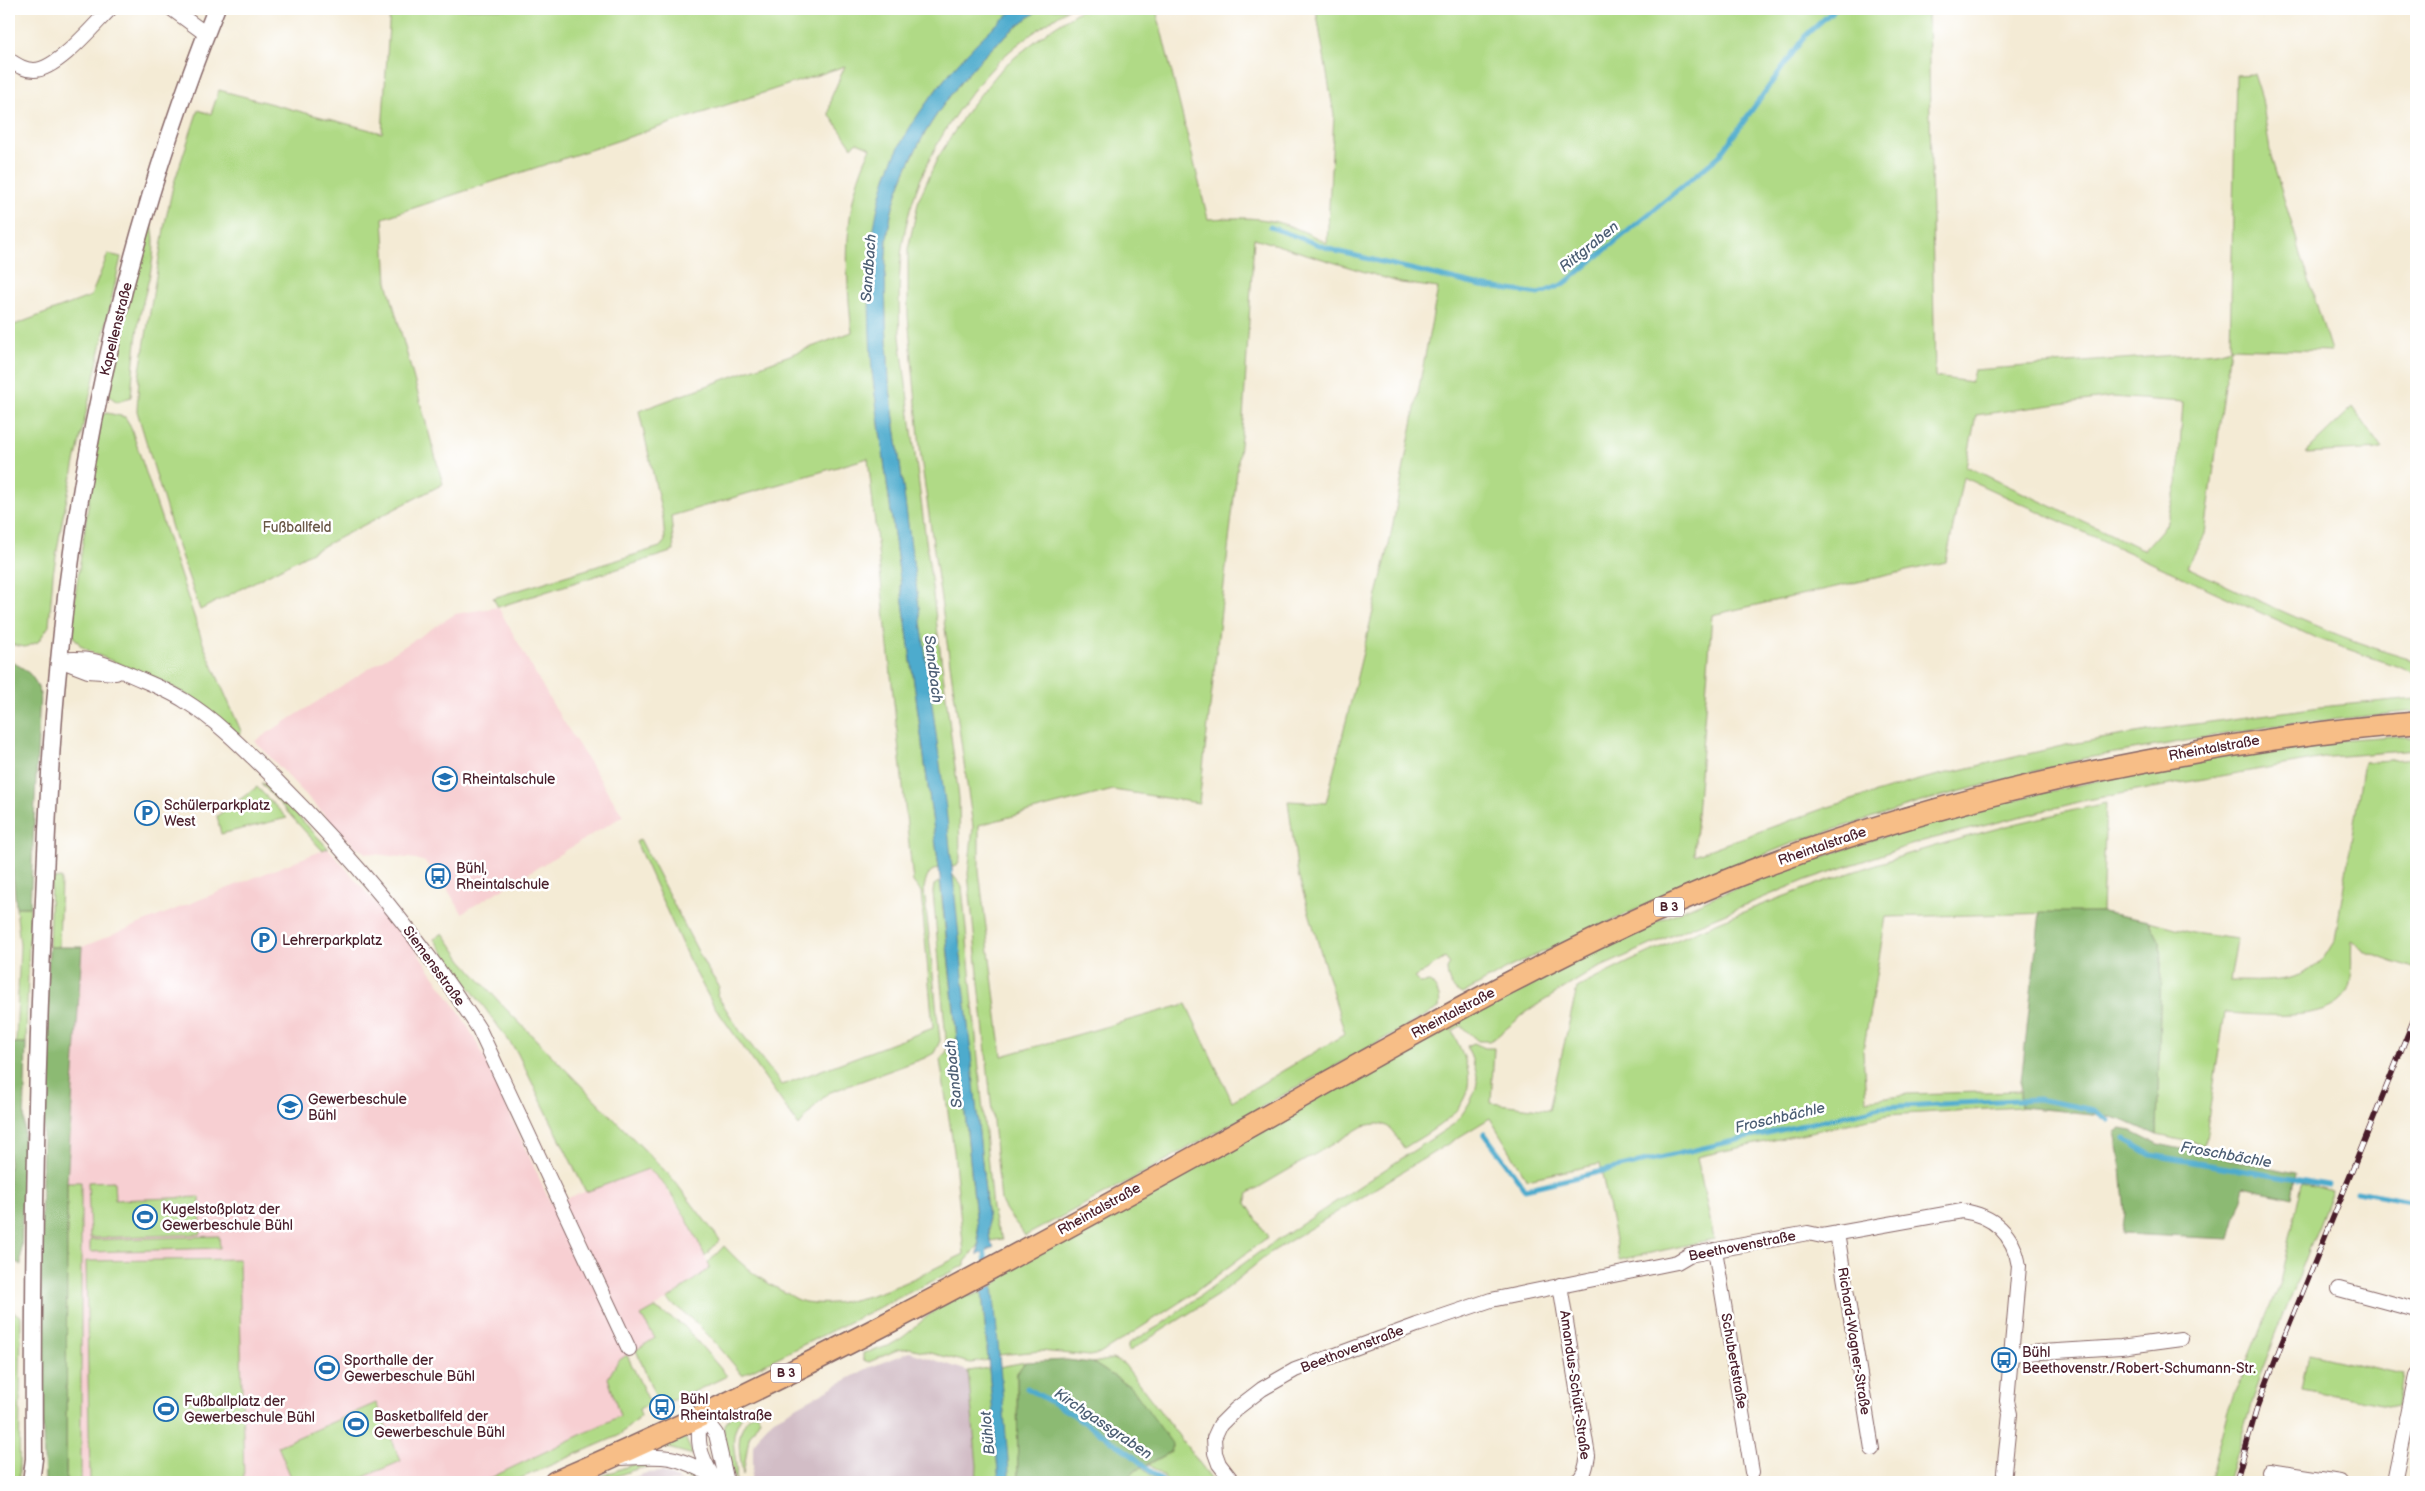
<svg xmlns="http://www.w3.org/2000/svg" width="2425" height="1491" font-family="'Balsamiq Sans',sans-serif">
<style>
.built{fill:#f7cfd2}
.industrial{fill:#d2bdc6}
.green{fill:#b0da86;stroke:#7d7c58;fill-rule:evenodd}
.forest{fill:#8cba73;stroke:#6b6c4f}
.water{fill:#4eabcd;stroke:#4c657c}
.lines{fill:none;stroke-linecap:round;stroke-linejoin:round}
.stream{stroke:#4eabcd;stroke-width:5}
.minor-casing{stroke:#866666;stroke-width:16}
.tertiary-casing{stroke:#866666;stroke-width:19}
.primary-casing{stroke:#866666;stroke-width:24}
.minor{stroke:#fff;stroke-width:14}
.tertiary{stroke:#fff;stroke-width:16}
.primary{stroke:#f7be87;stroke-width:21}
.rail-casing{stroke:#4a1f2b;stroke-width:5.5}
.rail{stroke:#fff;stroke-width:4;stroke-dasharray:11;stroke-linecap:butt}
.labels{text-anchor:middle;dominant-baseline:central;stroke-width:5;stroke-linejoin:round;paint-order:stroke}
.shield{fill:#fff;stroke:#80626b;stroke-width:1}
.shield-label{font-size:12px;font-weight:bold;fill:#4a1f2b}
.street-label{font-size:14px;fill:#4a1f2b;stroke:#fff}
.park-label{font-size:14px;fill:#695746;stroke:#fff}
.poi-label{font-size:14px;fill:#4a1f2b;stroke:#fff;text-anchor:start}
.water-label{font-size:15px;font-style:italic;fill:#4c5e74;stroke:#fff}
</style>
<rect width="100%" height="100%" fill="#fff"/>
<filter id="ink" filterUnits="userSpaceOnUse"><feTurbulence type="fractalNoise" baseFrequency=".02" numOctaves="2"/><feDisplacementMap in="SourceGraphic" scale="10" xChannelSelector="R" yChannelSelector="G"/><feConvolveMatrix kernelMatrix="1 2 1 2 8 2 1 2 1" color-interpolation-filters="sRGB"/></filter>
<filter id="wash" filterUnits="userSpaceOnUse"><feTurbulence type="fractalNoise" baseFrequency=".0096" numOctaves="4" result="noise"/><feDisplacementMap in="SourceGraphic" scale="20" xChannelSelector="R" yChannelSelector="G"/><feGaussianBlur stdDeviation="1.12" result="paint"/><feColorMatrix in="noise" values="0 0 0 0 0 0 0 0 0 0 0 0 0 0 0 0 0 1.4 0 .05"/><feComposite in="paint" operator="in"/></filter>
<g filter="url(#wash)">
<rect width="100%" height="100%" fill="#f4ebd5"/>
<path class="built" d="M 498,607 L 552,703 L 623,816 L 462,913 L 441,879 L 425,862 L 416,859 L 366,853 L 353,845 L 255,741 L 455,614 Z
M 328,848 L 413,946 L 460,1013 L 479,1046 L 551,1204 L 648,1169 L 657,1176 L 691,1226 L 710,1268 L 667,1300 L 641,1316 L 655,1338 L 618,1361 L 621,1416 L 482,1482 L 66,1482 L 67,1182 L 82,947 Z"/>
<path class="industrial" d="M 910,1352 L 968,1371 L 977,1466 L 976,1482 L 750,1482 L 753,1468 L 753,1446 L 763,1429 L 774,1419 L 868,1368 Z
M 663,1472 L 683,1482 L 620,1482 L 646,1473 Z"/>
<path class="green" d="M 390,9 L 1016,9 L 976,44 L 938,87 L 909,131 L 887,175 L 878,208 L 872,372 L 939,868 C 927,871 926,878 924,889 L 940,1041 L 934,1053 L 925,1058 L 828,1093 L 815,1106 L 799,1126 L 712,1003 L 689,960 L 636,842 L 640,839 L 706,967 L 719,986 L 717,995 L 740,1031 L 782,1085 L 933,1028 L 921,892 L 913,882 L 868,458 L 671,516 L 674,551 L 498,607 L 493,598 L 660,547 L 665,541 L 663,518 L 639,411 L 852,332 C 845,271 842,204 871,148 L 857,142 L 852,147 L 829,114 L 831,98 L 845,66 L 383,218 L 387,282 L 443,484 L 200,610 L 175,538 L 137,411 L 139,377 L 165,223 L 173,186 L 198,110 L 211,114 L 219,90 L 382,133 Z
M 1041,9 L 1068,9 C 1044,25 1018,42 998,62 C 951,111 914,174 903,241 C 898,272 899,305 900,337 L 959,798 L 960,860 L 957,866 L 952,867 L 889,381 C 887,334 883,287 887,240 C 895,154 970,54 1041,9 Z
M 1082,9 L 1156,9 L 1208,219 C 1260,216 1280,218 1327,243 L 1334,115 L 1316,9 L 1928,9 L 1935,377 L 1971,382 L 1974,370 L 2216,352 L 2230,348 L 2236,75 L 2254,74 L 2262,99 L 2271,157 L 2331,351 L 2230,348 L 2205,534 L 2187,567 C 2262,602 2336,639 2416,661 L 2416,673 L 2316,638 L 1963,477 L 1946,562 L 1712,615 L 1694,855 L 1825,808 L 1922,779 L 2066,745 L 2159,729 L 2320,707 L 2416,698 L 2416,711 L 2272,726 L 2081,759 L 1924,801 L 1798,841 L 1706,878 L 1512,966 L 1462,994 C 1450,988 1448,981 1447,969 L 1450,964 L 1445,958 L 1414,978 L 1420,983 L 1430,982 C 1438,990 1441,997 1439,1008 L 1145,1172 L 1025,1236 C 1017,1223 1007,1215 1001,1201 L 968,874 L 973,827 L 921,458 L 908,316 L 908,249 L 919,199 L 937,159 L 969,108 L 1004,66 L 1048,31 ZM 1254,238 L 1401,283 L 1438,288 L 1388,550 L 1326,803 L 1288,801 L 1298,875 L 1345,1034 L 1232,1101 L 1186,1004 L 1002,1056 L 979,871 L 979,825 L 1113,790 L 1199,803 L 1243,419 ZM 2112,397 L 2183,402 L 2178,479 L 2166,525 L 2144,550 L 1966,466 L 1976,415 Z
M 150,221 C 162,247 144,292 139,320 C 135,345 133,372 131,397 L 117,402 L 108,395 L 119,329 Z
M 108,254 L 121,257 L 63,516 L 53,574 L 49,626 L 38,642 L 25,647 L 9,644 L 9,327 L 91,296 Z
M 2353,407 L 2382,449 L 2305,453 Z
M 107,413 L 125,417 L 130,425 L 204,646 L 241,731 L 240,735 L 196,700 L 160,680 L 95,654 L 81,646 L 74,637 L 71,625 L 101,415 Z
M 2394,736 L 2416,738 L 2416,750 L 2330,757 L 2164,786 L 2087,800 L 1923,841 L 1806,880 L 1675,934 L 1592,971 L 1529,1010 L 1495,1038 L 1489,1041 L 1478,1041 L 1461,1026 L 1452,1031 C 1457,1042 1464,1054 1467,1067 C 1478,1109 1432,1130 1404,1148 C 1389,1127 1390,1120 1363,1126 L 1249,1193 L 1246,1203 L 1268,1237 L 1191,1295 L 1100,1354 L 1089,1356 L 1041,1351 L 998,1355 L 993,1285 L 1004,1277 L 1003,1272 L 1448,1026 L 1586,953 L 1713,897 L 1807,862 L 1950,814 L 2184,761 L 2333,740 Z
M 2416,758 L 2416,970 L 2368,953 L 2352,941 C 2350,958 2355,979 2346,994 C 2327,1024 2255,1014 2225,1013 L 2204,1145 L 2157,1135 L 2161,964 L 2160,942 L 2149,921 L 2193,933 L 2237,939 L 2230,981 C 2260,981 2296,985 2320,962 C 2326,956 2330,947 2335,940 L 2364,762 Z
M 261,783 L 270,786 L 328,848 L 322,850 Z
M 257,787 L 287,818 L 221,834 L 217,816 Z
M 2106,803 L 2102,912 L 1886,917 L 1863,1052 L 1866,1100 L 1908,1094 L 2020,1091 L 2021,1107 L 1888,1115 L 1697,1157 L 1714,1239 L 1619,1260 L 1600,1164 L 1527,1179 L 1490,1118 L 1270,1253 L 1218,1295 L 1128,1352 L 1128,1344 L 1159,1326 L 1258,1253 L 1454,1124 C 1464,1112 1479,1093 1477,1076 C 1475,1066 1470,1055 1467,1046 L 1474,1043 L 1485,1048 L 1494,1048 L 1491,1103 L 1549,1110 L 1577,988 C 1705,921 1848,869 1988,831 C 2027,820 2067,812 2106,803 Z
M 952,874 L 962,886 L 992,1208 L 996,1226 L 1003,1239 L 990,1241 Z
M 61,878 L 59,947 L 49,947 L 51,879 Z
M 940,881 L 979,1245 L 965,1262 L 965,1265 L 742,1375 C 719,1346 698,1321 667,1300 L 710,1268 L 708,1263 L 724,1246 C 743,1267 763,1282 788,1294 C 793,1297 799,1301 805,1302 C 858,1311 918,1276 964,1254 L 954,1151 L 940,1060 L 947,1051 L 933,892 L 934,885 Z
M 16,907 L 30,907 L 26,1043 L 16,1043 L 20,945 Z
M 443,933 L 462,960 L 503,1006 L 672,1178 L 720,1240 L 705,1256 C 692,1229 673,1188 648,1169 L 586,1192 L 517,1052 L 434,939 Z
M 114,1181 L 115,1200 L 200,1197 L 201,1234 L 90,1238 L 88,1182 Z
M 67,1182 L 81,1182 L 81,1482 L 66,1482 Z
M 2302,1183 L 2332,1191 L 2257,1384 L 2228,1482 L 2209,1482 L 2228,1410 L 2280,1282 Z
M 219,1236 L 220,1248 L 90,1252 L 90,1240 Z
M 239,1259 L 244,1482 L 90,1482 L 86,1261 Z
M 967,1292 L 970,1296 L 982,1292 L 988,1360 L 971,1363 L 910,1348 L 897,1350 L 869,1362 L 863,1360 L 863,1353 C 898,1346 904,1336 930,1314 C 941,1305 955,1299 967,1292 Z
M 655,1308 L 684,1326 L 727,1376 L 685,1396 L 659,1405 L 636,1350 L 655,1338 L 641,1316 Z
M 9,1310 L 21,1316 L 19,1482 L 10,1482 Z
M 2309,1353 L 2402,1374 L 2397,1407 L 2302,1389 Z
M 627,1355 L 650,1403 L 639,1409 L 641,1416 L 618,1436 L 512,1482 L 482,1482 L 620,1416 L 608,1378 L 618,1361 Z
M 1112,1359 L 1124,1364 L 1214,1482 L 1169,1482 L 1149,1464 L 1171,1452 L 1132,1388 L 1093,1363 Z
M 1025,1362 L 1017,1373 L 1018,1482 L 1009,1482 L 999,1367 Z
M 989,1368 L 999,1482 L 976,1482 L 977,1466 L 968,1371 Z
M 376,1403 L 401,1461 L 352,1482 L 293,1482 L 278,1446 Z
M 750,1406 C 722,1437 739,1450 736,1482 C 731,1466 717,1437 727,1421 C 731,1414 743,1410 750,1406 Z
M 756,1411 L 760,1419 L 749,1437 L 743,1475 C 739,1451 733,1428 756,1411 Z
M 684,1435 L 693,1455 L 668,1448 L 654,1449 Z
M 655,1460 L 691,1471 L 703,1482 C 684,1482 677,1467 657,1466 C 632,1466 613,1482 585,1482 L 631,1465 Z
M 1142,1468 L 1159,1482 L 1124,1482 L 1133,1472 Z"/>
<path class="forest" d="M 9,661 C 26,668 34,675 40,693 L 30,907 L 16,907 L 9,827 Z
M 2040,912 L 2102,912 L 2149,921 L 2160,942 L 2161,964 L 2157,1135 L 2123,1120 L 2103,1115 L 2021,1107 L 2020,1091 Z
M 49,947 L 82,947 L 67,1182 L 66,1482 L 45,1482 C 36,1304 43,1125 49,947 Z
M 9,1043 L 26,1043 L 21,1265 L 9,1258 Z
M 2121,1129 L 2132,1131 L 2158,1144 L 2296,1173 L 2292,1198 L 2244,1187 L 2230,1239 L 2122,1234 L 2125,1213 L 2120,1157 L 2115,1133 Z
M 1067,1360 L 1093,1363 L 1132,1388 L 1173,1445 L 1171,1452 L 1133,1472 L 1124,1482 L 1018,1482 L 1017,1373 L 1025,1362 Z"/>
<path class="water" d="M 1016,9 L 1041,9 C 970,54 895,154 887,240 C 883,287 887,334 889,381 L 946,809 L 990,1241 L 994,1247 L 978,1255 L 979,1245 L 939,868 L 872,372 C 868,307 865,238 887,175 C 900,137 927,100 953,69 C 972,47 992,26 1016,9 Z
M 993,1285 L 1009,1471 L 1009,1482 L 999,1482 L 982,1292 Z"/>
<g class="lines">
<path class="stream" d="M 1270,227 L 1336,251 L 1481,286 L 1539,294 L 1564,284 L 1719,156 L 1805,36 L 1835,9
M 1484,1133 L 1525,1189 L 1881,1107 L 2038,1099 L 2094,1110 L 2108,1120
M 2124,1139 L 2151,1155 L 2328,1185
M 2357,1191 L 2416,1202
M 984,1246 L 986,1265
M 1027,1388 L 1072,1414 L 1128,1452 L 1163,1482"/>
</g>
</g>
<g filter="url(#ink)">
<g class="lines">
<defs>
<path id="minor" d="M 172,9 L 206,34
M 9,60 C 17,65 24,70 34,70 C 57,70 94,25 110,9
M 59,660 C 91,656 102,663 131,675 C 149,683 168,690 185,701 C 219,722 248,753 276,780 C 352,856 421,939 479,1029 L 629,1349
M 62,661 L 88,671 L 116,673
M 1837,1233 L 1872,1449
M 1715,1250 L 1752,1472
M 1560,1285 L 1588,1456 C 1586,1466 1585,1476 1576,1482
M 2339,1289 L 2416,1310
M 2012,1354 L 2121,1347 L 2181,1339
M 701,1414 L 716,1434 L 727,1482
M 701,1414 C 696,1442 699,1453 713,1477
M 620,1458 C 663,1456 673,1453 712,1476
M 2269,1471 L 2340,1482
M 1233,1482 L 1219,1464 L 1215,1453 L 1214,1438 L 1220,1425 L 1236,1409 L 1262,1389 L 1295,1370 L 1417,1325 L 1491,1300 L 1677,1262 L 1689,1255 L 1808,1233 L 1822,1236 L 1962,1211 C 1993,1215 2014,1234 2019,1266 L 2007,1401 L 2010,1414 L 2003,1482
M 2394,1482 L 2416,1375"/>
<path id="tertiary" d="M 31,1482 L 34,1459 C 33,1289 35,1119 42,949 C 46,853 49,757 59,661 C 80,439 133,216 216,9"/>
<path id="primary" d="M 555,1482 C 776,1387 989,1271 1200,1154 C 1374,1057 1547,953 1733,878 C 1876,821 2023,783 2174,756 C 2254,741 2335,729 2416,723"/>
</defs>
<use href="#minor" class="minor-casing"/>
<use href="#tertiary" class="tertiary-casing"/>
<use href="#primary" class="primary-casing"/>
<use href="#minor" class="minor"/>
<use href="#tertiary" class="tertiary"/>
<use href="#primary" class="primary"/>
<defs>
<path id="rail" d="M 2236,1482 L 2257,1408 L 2281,1345 L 2416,1014"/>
</defs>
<use href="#rail" class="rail-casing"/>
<use href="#rail" class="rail"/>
</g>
</g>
<defs>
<symbol id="school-ring" viewBox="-11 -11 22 22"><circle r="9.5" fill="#fff" stroke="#1f6fb2" stroke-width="1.5"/><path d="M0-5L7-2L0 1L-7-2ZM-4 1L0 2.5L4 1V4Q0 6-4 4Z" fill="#1f6fb2"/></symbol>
<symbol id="parking-ring" viewBox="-11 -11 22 22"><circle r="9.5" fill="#fff" stroke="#1f6fb2" stroke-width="1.5"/><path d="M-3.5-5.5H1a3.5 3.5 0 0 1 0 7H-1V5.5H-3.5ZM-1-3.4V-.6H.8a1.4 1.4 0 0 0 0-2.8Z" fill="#1f6fb2"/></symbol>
<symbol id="bus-ring" viewBox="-11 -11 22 22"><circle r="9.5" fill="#fff" stroke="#1f6fb2" stroke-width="1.5"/><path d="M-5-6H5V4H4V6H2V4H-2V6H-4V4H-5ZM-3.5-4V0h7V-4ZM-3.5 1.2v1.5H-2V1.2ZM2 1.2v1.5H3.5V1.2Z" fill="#1f6fb2"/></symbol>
<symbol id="stadium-ring" viewBox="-11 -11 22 22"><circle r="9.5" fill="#fff" stroke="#1f6fb2" stroke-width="1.5"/><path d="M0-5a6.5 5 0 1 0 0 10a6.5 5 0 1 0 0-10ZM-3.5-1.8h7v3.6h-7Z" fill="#1f6fb2"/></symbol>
</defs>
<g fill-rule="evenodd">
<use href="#school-ring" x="431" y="765" width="28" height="28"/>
<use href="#parking-ring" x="133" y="799" width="28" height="28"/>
<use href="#bus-ring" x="424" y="862" width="28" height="28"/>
<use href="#parking-ring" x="250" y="926" width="28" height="28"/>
<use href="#school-ring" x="276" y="1093" width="28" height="28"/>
<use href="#stadium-ring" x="131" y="1203" width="28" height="28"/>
<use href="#bus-ring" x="1990" y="1346" width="28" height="28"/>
<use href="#stadium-ring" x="313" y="1354" width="28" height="28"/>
<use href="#bus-ring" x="648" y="1393" width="28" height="28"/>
<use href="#stadium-ring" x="152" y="1395" width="28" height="28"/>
<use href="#stadium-ring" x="342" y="1410" width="28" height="28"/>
</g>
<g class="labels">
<g class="shield">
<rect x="1654" y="897.5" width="30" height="19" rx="4"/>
<rect x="771" y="1363.5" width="30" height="19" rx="4"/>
</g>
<g class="shield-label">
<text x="1669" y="907">B 3</text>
<text x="786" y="1373">B 3</text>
</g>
<g class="street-label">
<text transform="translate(116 329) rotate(-76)">Kapellenstraße</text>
<text transform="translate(2214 748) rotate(-10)">Rheintalstraße</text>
<text transform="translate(1822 846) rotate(-19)">Rheintalstraße</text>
<text transform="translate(434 966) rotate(54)">Siemensstraße</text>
<text transform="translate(1453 1013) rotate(-28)">Rheintalstraße</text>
<text transform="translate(1099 1209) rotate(-29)">Rheintalstraße</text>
<text transform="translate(1742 1246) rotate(-11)">Beethovenstraße</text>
<text transform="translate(1854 1341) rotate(81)">Richard-Wagner-Straße</text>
<text transform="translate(1352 1349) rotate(-21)">Beethovenstraße</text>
<text transform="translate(1734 1361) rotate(80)">Schubertstraße</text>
<text transform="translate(1575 1385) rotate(82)">Amandus-Schütt-Straße</text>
</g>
<g class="park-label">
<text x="297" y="527">Fußballfeld</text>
</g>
<g class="poi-label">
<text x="462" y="779">Rheintalschule</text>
<text x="164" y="805">Schülerparkplatz<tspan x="164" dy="16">West</tspan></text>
<text x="456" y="868">Bühl,<tspan x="456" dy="16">Rheintalschule</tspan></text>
<text x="282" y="940">Lehrerparkplatz</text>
<text x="308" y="1099">Gewerbeschule<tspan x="308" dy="16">Bühl</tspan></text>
<text x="162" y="1209">Kugelstoßplatz der<tspan x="162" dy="16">Gewerbeschule Bühl</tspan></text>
<text x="2022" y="1352">Bühl<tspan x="2022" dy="16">Beethovenstr./Robert-Schumann-Str.</tspan></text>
<text x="344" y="1360">Sporthalle der<tspan x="344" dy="16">Gewerbeschule Bühl</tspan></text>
<text x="680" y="1399">Bühl<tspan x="680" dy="16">Rheintalstraße</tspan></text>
<text x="184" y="1401">Fußballplatz der<tspan x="184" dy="16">Gewerbeschule Bühl</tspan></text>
<text x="374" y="1416">Basketballfeld der<tspan x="374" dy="16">Gewerbeschule Bühl</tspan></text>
</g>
<g class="water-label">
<text transform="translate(1589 247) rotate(-39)">Rittgraben</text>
<text transform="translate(869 268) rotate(-86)">Sandbach</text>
<text transform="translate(933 669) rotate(83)">Sandbach</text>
<text transform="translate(954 1074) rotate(-96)">Sandbach</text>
<text transform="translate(1780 1118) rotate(-13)">Froschbächle</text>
<text transform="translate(2226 1155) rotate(10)">Froschbächle</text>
<text transform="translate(1103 1424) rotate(34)">Kirchgassgraben</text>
<text transform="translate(988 1433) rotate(-95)">Bühlot</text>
</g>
</g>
<rect width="2425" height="1491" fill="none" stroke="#fff" stroke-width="30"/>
</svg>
